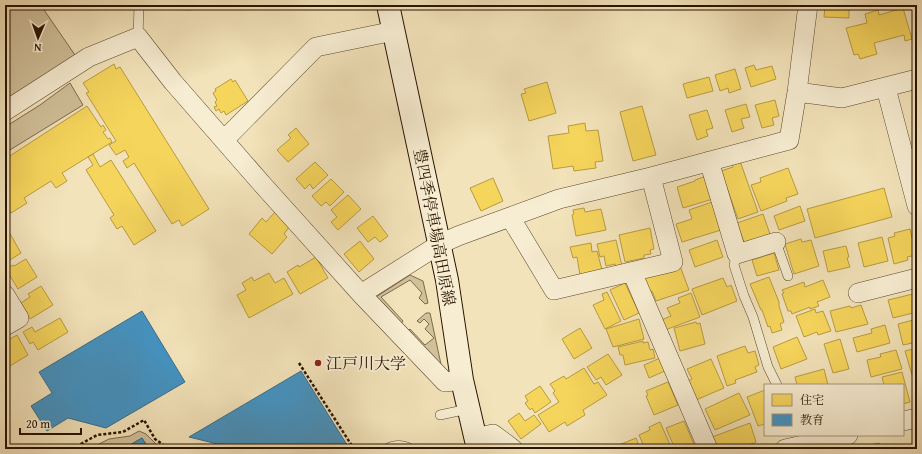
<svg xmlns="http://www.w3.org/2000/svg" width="922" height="454" font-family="'Gentium Book Plus','Noto Serif JP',serif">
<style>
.green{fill:#d1c09a;stroke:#7d6a4d}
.homes{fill:#f6d55c;stroke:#b89b40}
.schools{fill:#4393c3;stroke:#3b6d88}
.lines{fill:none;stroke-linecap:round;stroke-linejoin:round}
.lane-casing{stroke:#5c472e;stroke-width:10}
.street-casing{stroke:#5c472e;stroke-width:20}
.secondary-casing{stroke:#291300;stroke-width:24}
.path{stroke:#291300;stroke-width:2.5;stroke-dasharray:3 2;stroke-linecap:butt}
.lane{stroke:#f7edd2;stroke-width:9}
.street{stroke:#f7edd2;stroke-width:19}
.secondary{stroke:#f7edd2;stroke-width:22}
.poi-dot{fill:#8f2418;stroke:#f7edd2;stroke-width:1.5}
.labels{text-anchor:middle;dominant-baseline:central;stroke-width:4;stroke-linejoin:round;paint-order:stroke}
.street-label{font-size:16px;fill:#291300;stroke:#f7edd2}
.poi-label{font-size:16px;fill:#291300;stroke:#f7edd2;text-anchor:start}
</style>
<rect width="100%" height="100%" fill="#f3e3ba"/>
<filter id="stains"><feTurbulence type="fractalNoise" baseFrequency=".005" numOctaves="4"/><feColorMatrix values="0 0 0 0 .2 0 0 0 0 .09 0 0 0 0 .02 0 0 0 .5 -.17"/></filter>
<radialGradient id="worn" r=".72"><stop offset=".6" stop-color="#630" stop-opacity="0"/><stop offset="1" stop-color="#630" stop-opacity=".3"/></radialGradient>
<path class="green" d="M 5,5 L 36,5 L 42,7 L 75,55 L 5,105 Z
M 70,83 L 83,105 L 5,153 L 5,127 L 40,105 Z
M 410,275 L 423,281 L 428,303 L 425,304 L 419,298 L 422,293 L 410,280 L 381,297 L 403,321 L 401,324 L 376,297 Z
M 426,313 L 430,313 L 442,369 L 408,331 L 410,329 L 425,345 L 434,338 L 425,329 L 429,324 L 424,319 L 420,323 L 417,321 Z
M 139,431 L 146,434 L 161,449 L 149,449 L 142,438 L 123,449 L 89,449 L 109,439 L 130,436 Z"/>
<path class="homes" d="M 161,5 L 192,5 L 191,10 L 160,9 Z
M 825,5 L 849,5 L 849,18 L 824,17 Z
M 903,8 L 912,39 L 905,41 L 904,35 L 874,43 L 877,54 L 860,59 L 858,54 L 854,55 L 846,28 L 867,23 L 865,14 L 878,10 L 879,15 Z
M 114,64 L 116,69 L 120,67 L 209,209 L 182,226 L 179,220 L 172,224 L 134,163 L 127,168 L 123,161 L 129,157 L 125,150 L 116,155 L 109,145 L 116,141 L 86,93 L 89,92 L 83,83 Z
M 754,65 L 756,70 L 772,66 L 776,79 L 751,87 L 745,68 Z
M 735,69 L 741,89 L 729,93 L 728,88 L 720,91 L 715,75 Z
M 709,77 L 713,91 L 687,98 L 683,84 Z
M 231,79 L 233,82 L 235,80 L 248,101 L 226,115 L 224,111 L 221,113 L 219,109 L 216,111 L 214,107 L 217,106 L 215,102 L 217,100 L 213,93 L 216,91 L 215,89 Z
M 547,82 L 556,113 L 529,121 L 521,94 L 526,93 L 524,89 Z
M 775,100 L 779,116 L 772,118 L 774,125 L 762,128 L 755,105 Z
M 746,104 L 750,117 L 741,119 L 744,128 L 732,132 L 725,110 Z
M 87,106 L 101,127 L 103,125 L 106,130 L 103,132 L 108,139 L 110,138 L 112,142 L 62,173 L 67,181 L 56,188 L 51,181 L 24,198 L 27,203 L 11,213 L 5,203 L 5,159 Z
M 642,106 L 656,155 L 633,161 L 620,112 Z
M 707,110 L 713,128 L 706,130 L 708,136 L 697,140 L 689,115 Z
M 585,123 L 586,131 L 598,130 L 603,161 L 595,162 L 596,168 L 574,171 L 573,166 L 553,169 L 548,136 L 569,133 L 568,126 Z
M 296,128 L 309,144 L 288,162 L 277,150 L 291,138 L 288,135 Z
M 93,154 L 100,167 L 111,160 L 156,231 L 134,245 L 122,226 L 117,229 L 110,218 L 114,215 L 86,170 L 93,165 L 88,157 Z
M 740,161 L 758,212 L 738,219 L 721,171 L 733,167 L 732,164 Z
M 315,162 L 328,175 L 313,189 L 310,184 L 305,189 L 296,179 Z
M 788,168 L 798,194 L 786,198 L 787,201 L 761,211 L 751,185 L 761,182 L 760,178 Z
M 706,176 L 713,199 L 683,208 L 677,187 L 695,181 L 695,180 Z
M 493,178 L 503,201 L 481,211 L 470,188 Z
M 331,179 L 344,192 L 330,206 L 326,202 L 321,206 L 312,196 Z
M 884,188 L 892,217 L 815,238 L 807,209 Z
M 348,195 L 361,209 L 338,230 L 331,222 L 337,217 L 331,210 Z
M 712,202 L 721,230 L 682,242 L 676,224 L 692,219 L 689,210 Z
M 800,206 L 805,221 L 779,230 L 774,216 Z
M 584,208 L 585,212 L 601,209 L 606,230 L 576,236 L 572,215 L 574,214 L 573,210 Z
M 275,212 L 290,226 L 284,234 L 287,237 L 272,254 L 249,234 L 262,218 L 266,222 Z
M 763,214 L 771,237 L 745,245 L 737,223 Z
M 373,216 L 388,236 L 380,242 L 375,237 L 368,242 L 357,228 Z
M 650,228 L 654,249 L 650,250 L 651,254 L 644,255 L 644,258 L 625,262 L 619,235 Z
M 910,229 L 916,255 L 907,257 L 908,260 L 894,264 L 888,238 L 895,236 L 894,233 Z
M 9,232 L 21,253 L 5,263 L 5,235 Z
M 882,237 L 888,261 L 864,267 L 858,243 Z
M 801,239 L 802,242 L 811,240 L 819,266 L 794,274 L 785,244 Z
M 616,240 L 622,266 L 616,267 L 615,264 L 606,266 L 604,256 L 600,257 L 597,244 Z
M 717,240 L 723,257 L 695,267 L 689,250 Z
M 360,241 L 374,259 L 359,272 L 344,254 Z
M 591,243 L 592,252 L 597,251 L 602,270 L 580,275 L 577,257 L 573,258 L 570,247 Z
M 846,246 L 849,257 L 847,258 L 850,267 L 828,272 L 823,251 Z
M 774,253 L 779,270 L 757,276 L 752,260 Z
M 316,257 L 328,278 L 300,294 L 287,272 L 298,265 L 299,267 Z
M 26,259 L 37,277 L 18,289 L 6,269 L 13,265 L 14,266 Z
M 680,266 L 689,290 L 656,301 L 652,291 L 648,292 L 643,279 Z
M 269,273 L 275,283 L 284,278 L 293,294 L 249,318 L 237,295 L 246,290 L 242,283 L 252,277 L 254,281 Z
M 769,277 L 779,302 L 779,306 L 784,322 L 780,324 L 782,330 L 772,333 L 770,326 L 768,327 L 762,310 L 761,310 L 750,284 Z
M 723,278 L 727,287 L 731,285 L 737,301 L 702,315 L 692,289 Z
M 823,280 L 830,297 L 817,302 L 819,306 L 810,309 L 810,307 L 792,314 L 791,311 L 788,311 L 782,294 L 784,293 L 782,290 L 804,282 L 805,287 Z
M 625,283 L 639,313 L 624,320 L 610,290 Z
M 41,286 L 53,305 L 30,319 L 21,303 L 30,297 L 28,294 Z
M 607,292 L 621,321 L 605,329 L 593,305 L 604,300 L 602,294 Z
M 691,293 L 700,317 L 665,330 L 661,320 L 671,316 L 667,308 L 680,303 L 678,298 Z
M 917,293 L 917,312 L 893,318 L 888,300 Z
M 861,305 L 868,324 L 836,332 L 830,311 L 850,306 L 851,308 Z
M 815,309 L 816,313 L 823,311 L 831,331 L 818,335 L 817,332 L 804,337 L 796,316 Z
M 60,318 L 68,332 L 38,350 L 33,342 L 30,344 L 23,332 L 32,327 L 35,332 Z
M 639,319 L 644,339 L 613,347 L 606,329 Z
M 917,319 L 917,342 L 903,345 L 898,324 Z
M 696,322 L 697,324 L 700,323 L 705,344 L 680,351 L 674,328 Z
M 885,325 L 890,343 L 857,352 L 853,338 L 872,333 L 871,329 Z
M 580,328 L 592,348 L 574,359 L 562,339 Z
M 17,335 L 28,355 L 5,369 L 5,342 Z
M 797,337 L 807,359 L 781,369 L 773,347 Z
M 840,339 L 849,369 L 833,373 L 824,344 Z
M 643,341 L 643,343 L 648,342 L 650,350 L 653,349 L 655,358 L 625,365 L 623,355 L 620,355 L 618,347 Z
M 745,346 L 748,353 L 755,351 L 759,365 L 755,367 L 757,372 L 735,380 L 736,383 L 727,386 L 717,356 Z
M 917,348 L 917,374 L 912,375 L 905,351 Z
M 896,350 L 902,369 L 871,377 L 867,360 L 881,357 L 880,354 Z
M 608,354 L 622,375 L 606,385 L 601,377 L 596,380 L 587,367 Z
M 660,358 L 665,371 L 649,378 L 644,365 Z
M 711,359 L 724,388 L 696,400 L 688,381 L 692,379 L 687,369 Z
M 584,368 L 594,384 L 598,382 L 607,395 L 583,410 L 585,415 L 567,426 L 565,422 L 549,432 L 538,415 L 559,402 L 553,393 L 555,391 L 550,384 L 564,376 L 566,379 Z
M 824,369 L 828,385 L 797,385 L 795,377 Z
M 902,372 L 910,402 L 903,404 L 903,385 L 884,385 L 882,377 Z
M 668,382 L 678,405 L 654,415 L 646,396 L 648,395 L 646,391 Z
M 540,386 L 551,402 L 535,413 L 532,408 L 530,410 L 525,403 L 528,401 L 525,396 Z
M 765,390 L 765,424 L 758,426 L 747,397 Z
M 739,393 L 750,415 L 715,430 L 705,409 Z
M 519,413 L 525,421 L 534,415 L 541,424 L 521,439 L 508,421 Z
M 684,421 L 696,449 L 675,449 L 666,428 Z
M 660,422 L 672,449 L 645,449 L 639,435 L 650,430 L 649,427 Z
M 750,423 L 756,442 L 741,448 L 740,445 L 729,449 L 717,449 L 712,437 Z
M 636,438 L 640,449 L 621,449 L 619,445 Z
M 879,443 L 880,449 L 861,449 L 861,447 Z"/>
<path class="schools" d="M 142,311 L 185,382 L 106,428 L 68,418 L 47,431 L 31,406 L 52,393 L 39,372 Z
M 301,371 L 349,448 L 348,449 L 238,449 L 189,437 Z
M 142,438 L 149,449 L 123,449 Z"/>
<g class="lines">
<defs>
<path id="lane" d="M 138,37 L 139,5
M 776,242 L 788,276
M 737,254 L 734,265 L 744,296 L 753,317 L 768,367 L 777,385
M 440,415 L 468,409
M 386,449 C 395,444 402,444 411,449"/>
<path id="street" d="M 886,88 L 917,206
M 797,92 L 842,98 L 917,79
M 5,111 L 89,57 L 138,37 L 173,82 L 262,184 L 361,294 L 445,382 L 462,380
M 224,140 L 316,47 L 394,31
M 709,161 L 737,254 L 776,242
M 510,217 L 554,290 L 673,262 L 651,177
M 632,272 L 708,449
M 858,293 L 917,278
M 361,294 L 440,244 L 458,236 L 510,217 L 559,199 L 651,177 L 789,140 L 797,92 L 808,5
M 5,295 L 19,318 L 5,326
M 903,421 L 917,418
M 475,438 L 493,434 L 513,449
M 785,449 L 848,435"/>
<path id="secondary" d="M 388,5 L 447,280 L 462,380 L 478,449"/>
</defs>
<use href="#lane" class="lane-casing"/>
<use href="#street" class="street-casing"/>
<use href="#secondary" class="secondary-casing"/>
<path class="path" d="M 299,363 L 354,449
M 72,449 L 97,435 L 123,432 L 144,420 L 155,439 L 169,449"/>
<use href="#lane" class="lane"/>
<use href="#street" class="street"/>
<use href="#secondary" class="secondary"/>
</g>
<circle class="poi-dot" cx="318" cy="363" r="4"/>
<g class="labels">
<g class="street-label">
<text transform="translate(435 227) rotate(79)">豊四季停車場高田原線</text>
</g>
<g class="poi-label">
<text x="326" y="363">江戸川大学</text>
</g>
</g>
<rect width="922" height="454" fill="none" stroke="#f3e3ba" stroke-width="20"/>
<rect x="6" y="6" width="910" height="442" fill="none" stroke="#291300" stroke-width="2"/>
<rect x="10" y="10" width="902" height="434" fill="none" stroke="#291300"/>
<rect x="764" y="384" width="140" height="52" fill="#f7edd2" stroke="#a5967e"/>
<rect x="772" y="394" width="20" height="12" fill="#f6d55c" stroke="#a5967e"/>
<text x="800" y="404" font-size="12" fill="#291300">住宅</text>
<rect x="772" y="414" width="20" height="12" fill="#4393c3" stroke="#a5967e"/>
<text x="800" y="424" font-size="12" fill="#291300">教育</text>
<g transform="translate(38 38) rotate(182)" stroke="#f7edd2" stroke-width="3" paint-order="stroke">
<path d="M0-3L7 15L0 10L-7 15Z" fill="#291300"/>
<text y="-6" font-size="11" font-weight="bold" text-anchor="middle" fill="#291300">N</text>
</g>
<path d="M20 428v6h61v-6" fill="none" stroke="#291300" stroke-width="2"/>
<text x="26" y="428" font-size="12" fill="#291300" stroke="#f7edd2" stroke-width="3" paint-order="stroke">20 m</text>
<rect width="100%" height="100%" filter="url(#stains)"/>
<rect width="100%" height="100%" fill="url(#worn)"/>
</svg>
